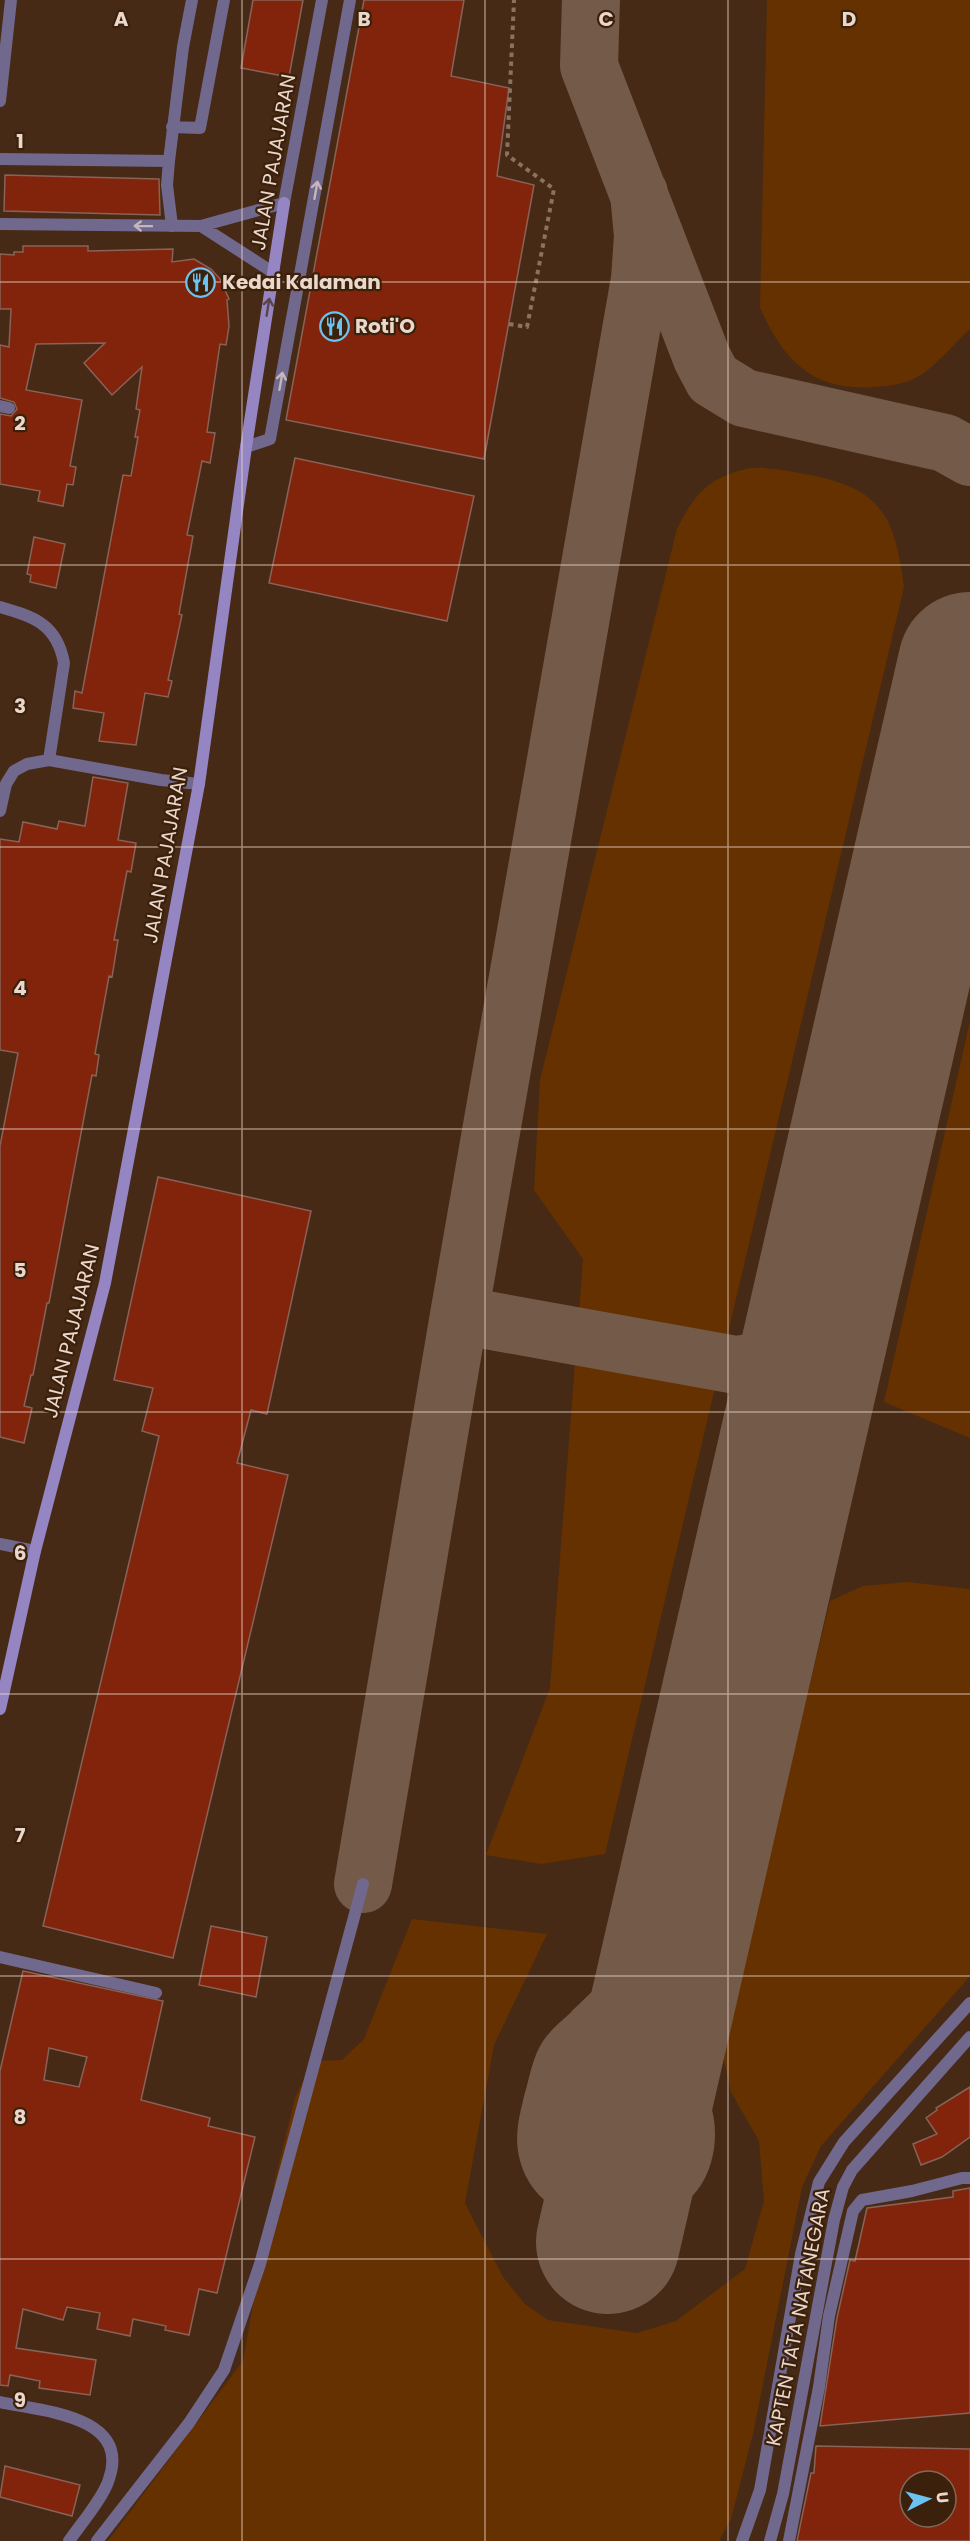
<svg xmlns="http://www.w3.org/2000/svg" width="970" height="2541" font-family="Poppins,sans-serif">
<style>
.green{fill:#663100}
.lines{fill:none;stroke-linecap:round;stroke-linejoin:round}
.taxiway{stroke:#745a48;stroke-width:58}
.runway{stroke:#745a48;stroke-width:144}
.building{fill:#81240b;stroke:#896258;stroke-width:1.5;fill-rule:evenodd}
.path{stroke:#8a7261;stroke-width:4;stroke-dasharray:4.5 4.5;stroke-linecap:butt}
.lane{stroke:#71688e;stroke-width:12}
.street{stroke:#71688e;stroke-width:12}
.secondary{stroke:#9586c3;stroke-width:12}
.oneway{stroke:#c6b6b9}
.oneway2{stroke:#5a444b}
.grid{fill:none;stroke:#ebd8cc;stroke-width:1.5;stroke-opacity:0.55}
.labels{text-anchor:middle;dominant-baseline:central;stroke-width:4.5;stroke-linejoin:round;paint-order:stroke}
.street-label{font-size:20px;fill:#ebd8cc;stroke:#3b200b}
.poi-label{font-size:20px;font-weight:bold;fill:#ebd8cc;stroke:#3b200b;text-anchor:start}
.grid-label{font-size:20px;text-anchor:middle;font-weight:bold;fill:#ebd8cc;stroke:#3b200b;stroke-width:4.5;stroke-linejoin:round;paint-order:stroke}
</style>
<rect width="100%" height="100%" fill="#462a15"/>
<path class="green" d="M 767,0 L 970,0 L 970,329 C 956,342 935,367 919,376 C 906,384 890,386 875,387 C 813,392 784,361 760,308 Z
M 750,468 C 771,467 790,471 810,475 C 883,489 895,518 904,587 L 605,1854 L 541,1864 L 486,1855 L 550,1688 L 583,1259 L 534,1190 L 540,1080 L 677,529 C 695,493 709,477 750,468 Z
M 970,1021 L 970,1438 L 884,1402 Z
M 908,1582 L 970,1589 L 970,1976 L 821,2146 L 802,2187 L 753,2434 L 731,2519 L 719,2541 L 108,2541 L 243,2361 L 275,2180 L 295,2098 L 313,2061 L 342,2060 L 364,2039 L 412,1919 L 547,1934 L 494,2045 L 465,2203 L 503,2277 L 525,2304 L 548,2320 L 637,2333 L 676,2321 L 745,2269 L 764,2201 L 759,2141 L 731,2092 L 722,2051 L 830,1601 L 863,1586 Z"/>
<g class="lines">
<path class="taxiway" d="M 591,0 L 589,66 L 702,358 L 713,379 L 744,398 L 945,443 L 970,457
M 459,1315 L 736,1365 C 786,1359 794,1344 823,1306
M 736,1365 C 749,1367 766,1368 777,1376 C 789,1385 789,1428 791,1444
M 363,1884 L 459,1315 L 640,279 L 643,236 L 639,193
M 675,1952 C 647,1978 620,2005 593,2031 C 585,2040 570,2050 565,2061 C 559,2072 557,2087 553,2100 C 549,2117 543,2136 548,2153 C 564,2211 667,2212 683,2155 C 695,2113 668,2091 664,2054 C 660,2014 672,1973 679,1933"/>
<path class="runway" d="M 608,2242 L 970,664"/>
</g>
<path class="building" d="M 253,0 L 303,0 L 289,77 L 241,68 Z
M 364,0 L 464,0 L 451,76 L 509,88 L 497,176 L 534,185 L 484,459 L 286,420 Z
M 5,175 L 159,179 L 160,215 L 4,211 Z
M 23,246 L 88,246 L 88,251 L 173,249 L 172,262 L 194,259 L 211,269 L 220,279 L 229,299 L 227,300 L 229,326 L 226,345 L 220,344 L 207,432 L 215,433 L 210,463 L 202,461 L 187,535 L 193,536 L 179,614 L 182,615 L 168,680 L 172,681 L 168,697 L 145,693 L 136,745 L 99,741 L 104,713 L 73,708 L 75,691 L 82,693 L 123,475 L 131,476 L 138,437 L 135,437 L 140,410 L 136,409 L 142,367 L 112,395 L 84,363 L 105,343 L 36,344 L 26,390 L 82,400 L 70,466 L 76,467 L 73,485 L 67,484 L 63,506 L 38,501 L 40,491 L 0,484 L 0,414 L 11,416 L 17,409 L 14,402 L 0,398 L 0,345 L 9,347 L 11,309 L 0,309 L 0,254 L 14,255 L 14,252 L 23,252 Z
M 295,458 L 474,496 L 447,621 L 269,583 Z
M 34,537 L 65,544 L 56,588 L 30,582 L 31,575 L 27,574 Z
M 93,777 L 128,783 L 118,840 L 136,843 L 131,872 L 127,871 L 114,940 L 118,940 L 112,977 L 109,976 L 95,1054 L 99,1055 L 96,1076 L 92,1075 L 49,1303 L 47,1303 L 33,1375 L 31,1375 L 24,1406 L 32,1408 L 24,1443 L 0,1437 L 0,1146 L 18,1053 L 0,1050 L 0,839 L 19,842 L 23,822 L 57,829 L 59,821 L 85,826 Z
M 158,1177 L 311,1211 L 267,1414 L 251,1410 L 237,1463 L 288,1475 L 173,1958 L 43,1926 L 159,1436 L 142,1431 L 153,1388 L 114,1380 Z
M 211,1926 L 267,1937 L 256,1997 L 199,1985 Z
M 23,1971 L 163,2001 L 141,2100 L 210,2118 L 208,2126 L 255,2137 L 217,2293 L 199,2289 L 189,2335 L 165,2330 L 166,2326 L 133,2319 L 130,2336 L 97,2329 L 100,2313 L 67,2307 L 63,2320 L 23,2309 L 16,2348 L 96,2360 L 90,2395 L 39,2388 L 40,2381 L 10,2375 L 8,2386 L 0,2385 L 0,2071 ZM 49,2048 L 87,2057 L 79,2087 L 44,2080 Z
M 970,2087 L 970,2137 L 942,2157 L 921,2165 L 913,2144 L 937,2134 L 926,2118 L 937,2110 L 936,2108 Z
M 970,2188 L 970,2413 L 820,2426 L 837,2318 L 850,2260 L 855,2261 L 867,2208 L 953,2197 L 953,2191 Z
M 816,2446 L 970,2449 L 970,2541 L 797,2541 L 811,2473 L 814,2473 ZM 910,2481 L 946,2481 L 946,2517 L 910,2517 Z
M 5,2466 L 80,2485 L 72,2516 L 0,2497 Z"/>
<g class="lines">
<path class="path" d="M 509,324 L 527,327 L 554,189 L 507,155 L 514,0"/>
<path class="lane" d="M 0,101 L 11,0
M 172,127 L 200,128 L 224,0
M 0,159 L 169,161 L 183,47 L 192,0
M 169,161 L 167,185 L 172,226
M 284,203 L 322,0
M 246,447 L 270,439 L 350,0
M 0,1957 L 156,1993
M 0,2402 C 40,2411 131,2415 109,2479 C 104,2497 80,2525 69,2541
M 97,2541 L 189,2423 L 224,2370 L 260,2264 L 363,1884
M 742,2541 L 760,2490 L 801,2254 L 819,2182 L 844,2142 L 970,2003
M 770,2541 L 783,2494 L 834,2220 L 843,2187 L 852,2170 L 970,2037"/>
<path class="street" d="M 0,224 L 201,226 L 284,203
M 201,226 L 274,273
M 0,406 L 9,408
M 0,607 C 34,617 57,624 64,663 L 49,760
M 0,811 L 6,784 L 14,771 L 27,764 L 49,760 L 161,780 L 199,784
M 0,1544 L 35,1551
M 789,2541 L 819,2387 L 829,2316 L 853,2211 L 862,2200 L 912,2191 L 962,2178 L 970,2178"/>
<path class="secondary" d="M 0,1709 L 35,1551 L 105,1283 L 199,784 L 246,447 L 284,203"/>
</g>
<defs><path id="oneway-shaft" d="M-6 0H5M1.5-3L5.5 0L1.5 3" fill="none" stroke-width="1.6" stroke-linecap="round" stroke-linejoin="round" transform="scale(1.5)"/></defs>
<g class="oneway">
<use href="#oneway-shaft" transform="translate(316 190) rotate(-80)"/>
<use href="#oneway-shaft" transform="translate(143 226) rotate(-179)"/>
<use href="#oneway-shaft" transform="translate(281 381) rotate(-80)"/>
</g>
<use class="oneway2" href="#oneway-shaft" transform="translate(268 307) rotate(-81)"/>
<path class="grid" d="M 242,0 L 242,2541M 485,0 L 485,2541M 728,0 L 728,2541M 0,282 L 970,282M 0,565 L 970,565M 0,847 L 970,847M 0,1129 L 970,1129M 0,1412 L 970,1412M 0,1694 L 970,1694M 0,1976 L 970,1976M 0,2259 L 970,2259"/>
<defs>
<symbol id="restaurant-ring" viewBox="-11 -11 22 22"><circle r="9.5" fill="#3b200b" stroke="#6cc3f2" stroke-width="1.5"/><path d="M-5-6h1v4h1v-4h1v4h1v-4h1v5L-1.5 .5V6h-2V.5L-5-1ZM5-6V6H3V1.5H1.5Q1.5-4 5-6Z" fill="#6cc3f2"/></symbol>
</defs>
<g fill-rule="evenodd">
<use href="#restaurant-ring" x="184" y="266" width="33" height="33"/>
<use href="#restaurant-ring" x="318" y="310" width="33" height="33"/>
</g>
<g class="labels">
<g class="street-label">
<text transform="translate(273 162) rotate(-80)">JALAN PAJAJARAN</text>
<text transform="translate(165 855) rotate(-80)">JALAN PAJAJARAN</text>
<text transform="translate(71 1331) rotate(-76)">JALAN PAJAJARAN</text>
<text transform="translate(798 2317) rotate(-79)">KAPTEN TATA NATANEGARA</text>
</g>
<g class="poi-label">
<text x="222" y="282">Kedai Kalaman</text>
<text x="355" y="326">Roti'O</text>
</g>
</g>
<g class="grid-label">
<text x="121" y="26">A</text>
<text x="364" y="26">B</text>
<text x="606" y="26">C</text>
<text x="849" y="26">D</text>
<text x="20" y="148">1</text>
<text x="20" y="430">2</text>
<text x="20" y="713">3</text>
<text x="20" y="995">4</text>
<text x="20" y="1277">5</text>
<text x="20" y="1560">6</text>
<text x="20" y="1842">7</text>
<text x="20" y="2124">8</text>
<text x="20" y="2407">9</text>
</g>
<g transform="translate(928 2499) rotate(84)"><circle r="28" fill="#3b200b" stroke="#816a58" stroke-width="1.5"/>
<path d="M0-4.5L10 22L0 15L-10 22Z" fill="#6cc3f2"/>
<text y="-9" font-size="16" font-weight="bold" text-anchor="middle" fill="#ebd8cc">U</text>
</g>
</svg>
